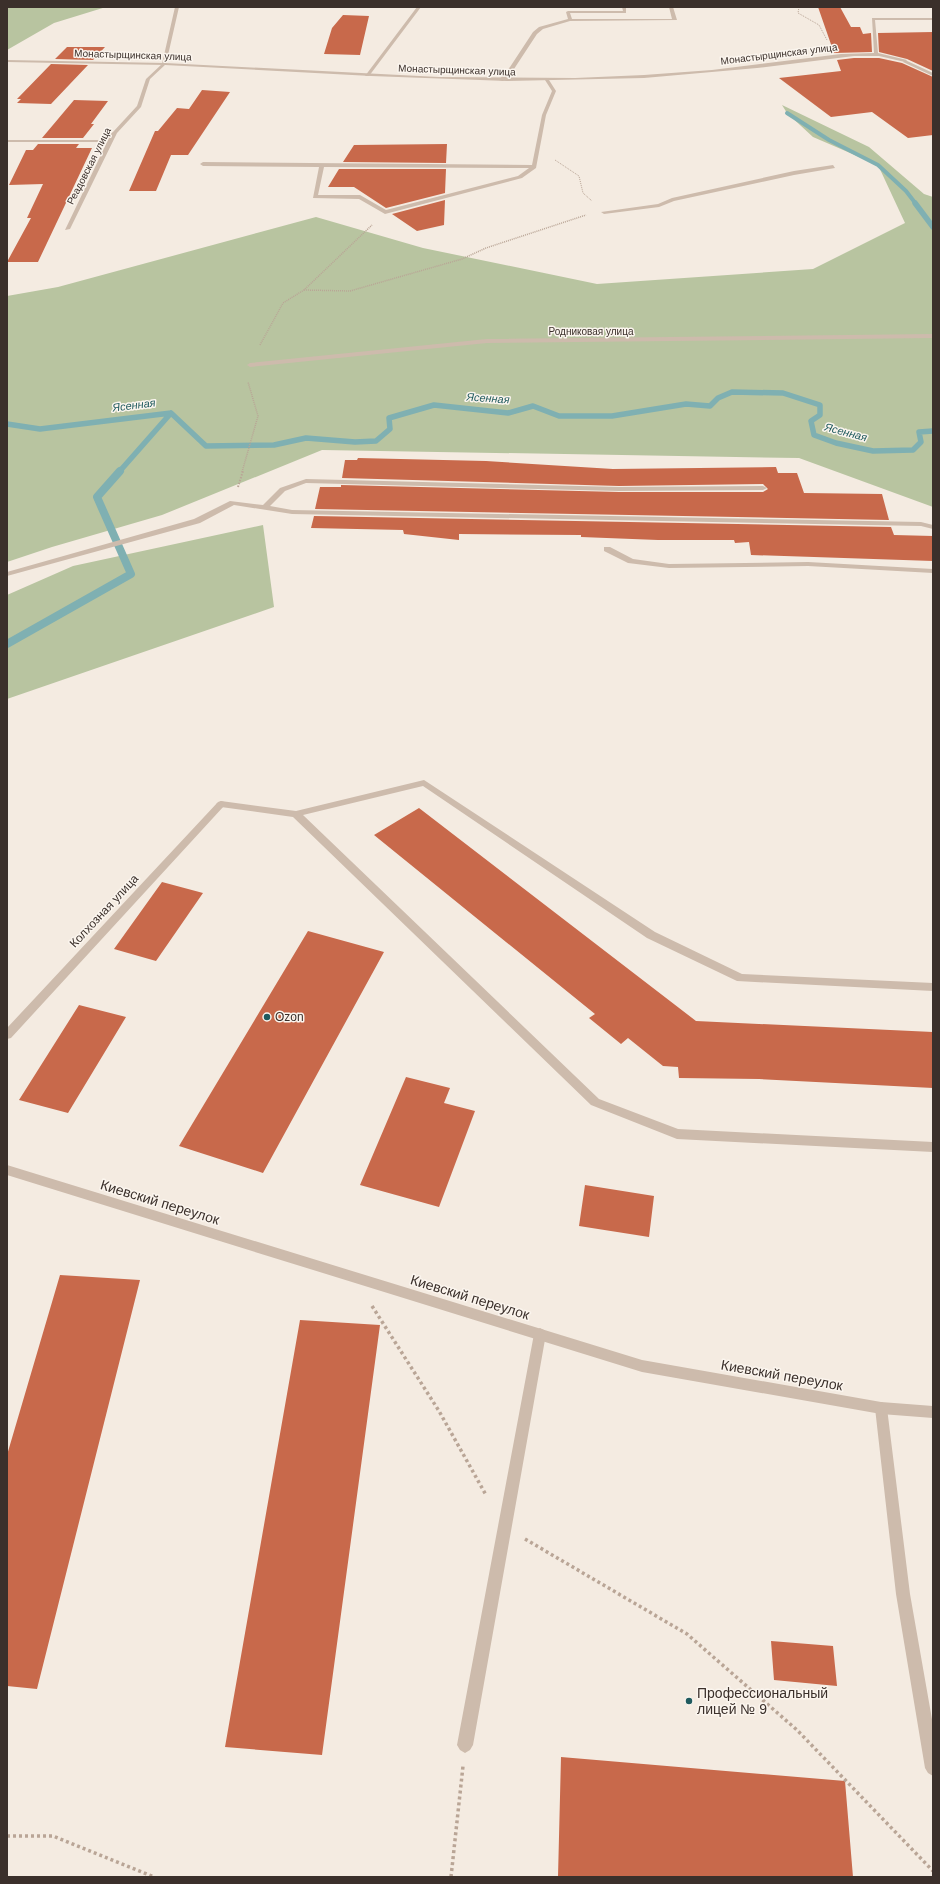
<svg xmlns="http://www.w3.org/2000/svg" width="940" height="1884" font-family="Helvetica,sans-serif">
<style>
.green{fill:#b8c4a0}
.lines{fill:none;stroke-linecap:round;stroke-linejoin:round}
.stream-far2{stroke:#7fb0b2;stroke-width:4}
.stream-far1{stroke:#7fb0b2;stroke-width:5.5}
.stream{stroke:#7fb0b2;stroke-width:8}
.building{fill:#c8694b}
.path-far3{stroke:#b9a596;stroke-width:1;stroke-dasharray:1 1;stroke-linecap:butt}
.path-far2{stroke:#b9a596;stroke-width:1.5;stroke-dasharray:1 1;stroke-linecap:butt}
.path-far1{stroke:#b9a596;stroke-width:2;stroke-dasharray:1.5 1.5;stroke-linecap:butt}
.path{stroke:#b9a596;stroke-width:3.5;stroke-dasharray:3 3;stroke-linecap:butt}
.lane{fill:#cdbbac;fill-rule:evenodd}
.street{fill:#cdbbac;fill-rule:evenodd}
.poi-dot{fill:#1f5a5e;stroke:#fbf5ee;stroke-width:1.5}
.labels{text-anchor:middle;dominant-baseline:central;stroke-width:3;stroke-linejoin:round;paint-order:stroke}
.far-street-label{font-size:10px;fill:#3b302b;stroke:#fbf5ee}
.far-water-label{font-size:11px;font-style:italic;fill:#1f5a5e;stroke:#fbf5ee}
.street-label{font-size:12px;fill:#3b302b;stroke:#fbf5ee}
.poi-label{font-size:12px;fill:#3b302b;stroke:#fbf5ee;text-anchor:start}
.near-street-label{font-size:14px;fill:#3b302b;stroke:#fbf5ee}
.near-poi-label{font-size:14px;fill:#3b302b;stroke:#fbf5ee;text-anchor:start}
</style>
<rect width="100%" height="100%" fill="#f4ebe1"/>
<path class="green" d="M 7,7 L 106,7 L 54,23 L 7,50 Z
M 782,105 L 869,147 L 924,194 L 933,197 L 933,507 L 799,458 L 322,450 L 162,515 L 52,547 L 7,562 L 7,296 L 58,287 L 316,217 L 423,248 L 597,284 L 813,269 L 905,223 L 878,165 L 813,137 L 787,113 Z
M 263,525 L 274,607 L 7,699 L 7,595 L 73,566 Z"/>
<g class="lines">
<path class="stream-far2" d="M 787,113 L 829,140 L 878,165 L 906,191 L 916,204"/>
<path class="stream-far1" d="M 915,203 L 933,227
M 7,424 L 40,429 L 171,413 L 206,446 L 274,445 L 306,438 L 355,442 L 376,441 L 390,429 L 389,418 L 434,405 L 508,413 L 533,406 L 559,416 L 612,416 L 686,404 L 710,406 L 718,398 L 732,392 L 783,393 L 820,405 L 820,415 L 811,421 L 814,435 L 836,443 L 873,451 L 913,450 L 921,442 L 919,432 L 933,431
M 119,472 L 171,413"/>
<path class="stream" d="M 7,644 L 131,574 L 97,497 L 120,471"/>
</g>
<path class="building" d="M 818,7 L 840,7 L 851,27 L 860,27 L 863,34 L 871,33 L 872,52 L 834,53 Z
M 343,15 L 369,16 L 360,55 L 324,54 L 332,28 Z
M 933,32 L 933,71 L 907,59 L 879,52 L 878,33 Z
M 67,47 L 105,47 L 93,60 L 55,59 Z
M 854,58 L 879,58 L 902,63 L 933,77 L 933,135 L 908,138 L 872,112 L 831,117 L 779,78 L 841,71 L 837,60 Z
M 51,64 L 88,65 L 51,104 L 17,103 L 21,99 L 17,99 Z
M 202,90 L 230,92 L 188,155 L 171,155 L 156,191 L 129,191 L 155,131 L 158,131 L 177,108 L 189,109 Z
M 74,100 L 108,101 L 91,124 L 94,124 L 83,138 L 42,138 Z
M 38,144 L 79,144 L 76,148 L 92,148 L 38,262 L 7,262 L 31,218 L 27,218 L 43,184 L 9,185 L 26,150 L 33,150 Z
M 447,144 L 446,163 L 343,162 L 354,145 Z
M 339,169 L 446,169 L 445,193 L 386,208 L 354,187 L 328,187 Z
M 445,200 L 444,225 L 417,231 L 392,214 Z
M 358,458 L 486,461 L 613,469 L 776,467 L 778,473 L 797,473 L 804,493 L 882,494 L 889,520 L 315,509 L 320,487 L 341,487 L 341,485 L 619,492 L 763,492 L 768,489 L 763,484 L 619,486 L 342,478 L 345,460 L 357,460 Z
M 314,516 L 891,527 L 894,535 L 933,536 L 933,561 L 751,555 L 749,542 L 735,543 L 734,540 L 658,540 L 581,537 L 581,535 L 459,534 L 459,540 L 404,534 L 403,530 L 311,528 Z
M 419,808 L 696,1021 L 933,1032 L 933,1088 L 759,1079 L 679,1078 L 678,1067 L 663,1066 L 628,1038 L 621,1044 L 589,1018 L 595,1014 L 374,835 Z
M 162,882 L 203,893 L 156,961 L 114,949 Z
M 308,931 L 384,952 L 263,1173 L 179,1146 Z
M 79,1005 L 126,1017 L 68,1113 L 19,1100 Z
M 406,1077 L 450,1088 L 444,1103 L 475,1111 L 439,1207 L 360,1185 Z
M 585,1185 L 654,1196 L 649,1237 L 579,1226 Z
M 60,1275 L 140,1280 L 37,1689 L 7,1686 L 7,1455 Z
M 300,1320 L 380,1325 L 322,1755 L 225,1747 Z
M 771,1641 L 833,1646 L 837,1686 L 774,1680 Z
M 561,1757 L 845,1781 L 853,1877 L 558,1877 Z"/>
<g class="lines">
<path class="path-far3" d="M 799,7 L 798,13 L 819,25 L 827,40
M 555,160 L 579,176 L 583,193 L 592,201"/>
<path class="path-far2" d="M 304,290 L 350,291 L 462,259 L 486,248 L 586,215
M 260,345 L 283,303 L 304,290 L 372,225
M 242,472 L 258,416 L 248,382"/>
<path class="path-far1" d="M 238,487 L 243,471"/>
<path class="path" d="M 372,1306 L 439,1411 L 486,1495
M 525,1539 L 687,1634 L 797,1730 L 933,1871
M 7,1836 L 53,1836 L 154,1877
M 451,1877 L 463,1766"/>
<path class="lane" d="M 175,7 L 179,7 L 166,64 L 150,79 L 141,107 L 117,133 L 70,229 L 65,230 L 109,138 L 102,142 L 7,142 L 7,140 L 101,140 L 113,132 L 137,106 L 146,79 L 162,64 Z
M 417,7 L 421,7 L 369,76 L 365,76 Z
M 622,7 L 626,7 L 626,13 L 570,13 L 572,19 L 672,19 L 669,7 L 673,7 L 677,20 L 570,21 L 543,29 L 537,34 L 514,69 L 503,81 L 499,80 L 510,67 L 533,32 L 539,27 L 568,19 L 566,12 L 568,11 L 623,11 Z
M 905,60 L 933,73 L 933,76 L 903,62 Z
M 545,80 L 549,80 L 556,91 L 546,115 L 536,168 L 522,178 L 385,214 L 359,199 L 313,198 L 319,167 L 203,166 L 200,164 L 203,162 L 532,165 L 542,115 L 552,91 ZM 324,167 L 529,168 L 518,176 L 386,210 L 360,195 L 318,195 Z
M 933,334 L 933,338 L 487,343 L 250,367 L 247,365 L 250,363 L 487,339 Z
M 306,479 L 619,487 L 763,486 L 767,488 L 763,490 L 619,491 L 306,483 L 285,491 L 270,506 L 292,510 L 921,522 L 933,525 L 933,529 L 921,526 L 292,514 L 234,505 L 200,523 L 7,576 L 7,572 L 194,519 L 230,501 L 263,505 L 280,488 Z
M 604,547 L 610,547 L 633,559 L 669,564 L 808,562 L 933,569 L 933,573 L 808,566 L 669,568 L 628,563 L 604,551 Z
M 424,780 L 655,932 L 742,974 L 933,983 L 933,991 L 737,981 L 647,938 L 423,786 L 303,815 L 599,1099 L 678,1129 L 933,1142 L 933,1152 L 677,1139 L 591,1105 L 293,817 L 221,807 L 216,804 L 221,801 L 296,811 Z
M 540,1328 L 544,1330 L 546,1334 L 473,1745 L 470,1750 L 465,1753 L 460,1750 L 457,1745 L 534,1334 L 536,1330 Z
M 881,1402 L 886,1404 L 887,1408 L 910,1594 L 933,1725 L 933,1776 L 928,1773 L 925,1768 L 896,1594 L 875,1408 L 876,1404 Z"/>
<path class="street" d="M 872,18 L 933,18 L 933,20 L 875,20 L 878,53 L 907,60 L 905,62 L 879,56 L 854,56 L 757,68 L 644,78 L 507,81 L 371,76 L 165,65 L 7,62 L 7,60 L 165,63 L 439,77 L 575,78 L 644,75 L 712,70 L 841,54 L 874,53 Z
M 833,165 L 835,168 L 794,175 L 674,201 L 659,207 L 604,214 L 601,212 L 658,204 L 672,198 L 794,171 Z
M 221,801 L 224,802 L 226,804 L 224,806 L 11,1038 L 7,1039 L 7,1028 L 218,802 Z
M 7,1165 L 642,1360 L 881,1402 L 933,1406 L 933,1418 L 881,1414 L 642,1372 L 7,1175 Z"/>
</g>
<g class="poi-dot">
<circle cx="267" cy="1017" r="4"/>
<circle cx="689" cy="1701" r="4"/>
</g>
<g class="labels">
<g class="far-street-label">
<text transform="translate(779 54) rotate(-7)">Монастырщинская улица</text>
<text transform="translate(133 55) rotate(2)">Монастырщинская улица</text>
<text transform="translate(457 70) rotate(2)">Монастырщинская улица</text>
<text transform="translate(89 166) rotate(-63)">Реадовская улица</text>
<text x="591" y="331">Родниковая улица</text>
</g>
<g class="far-water-label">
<text transform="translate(488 398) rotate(4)">Ясенная</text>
<text transform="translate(134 405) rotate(-7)">Ясенная</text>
<text transform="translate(846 432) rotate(15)">Ясенная</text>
</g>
<g class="street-label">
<text transform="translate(104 911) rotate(-47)">Колхозная улица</text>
</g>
<g class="poi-label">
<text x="275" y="1017">Ozon</text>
</g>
<g class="near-street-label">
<text transform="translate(160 1202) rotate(17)">Киевский переулок</text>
<text transform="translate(470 1297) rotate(17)">Киевский переулок</text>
<text transform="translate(782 1375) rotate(10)">Киевский переулок</text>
</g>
<g class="near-poi-label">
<text x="697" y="1693">Профессиональный<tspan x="697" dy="16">лицей № 9</tspan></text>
</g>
</g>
<rect width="940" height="1884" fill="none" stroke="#3b302b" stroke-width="16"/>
</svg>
